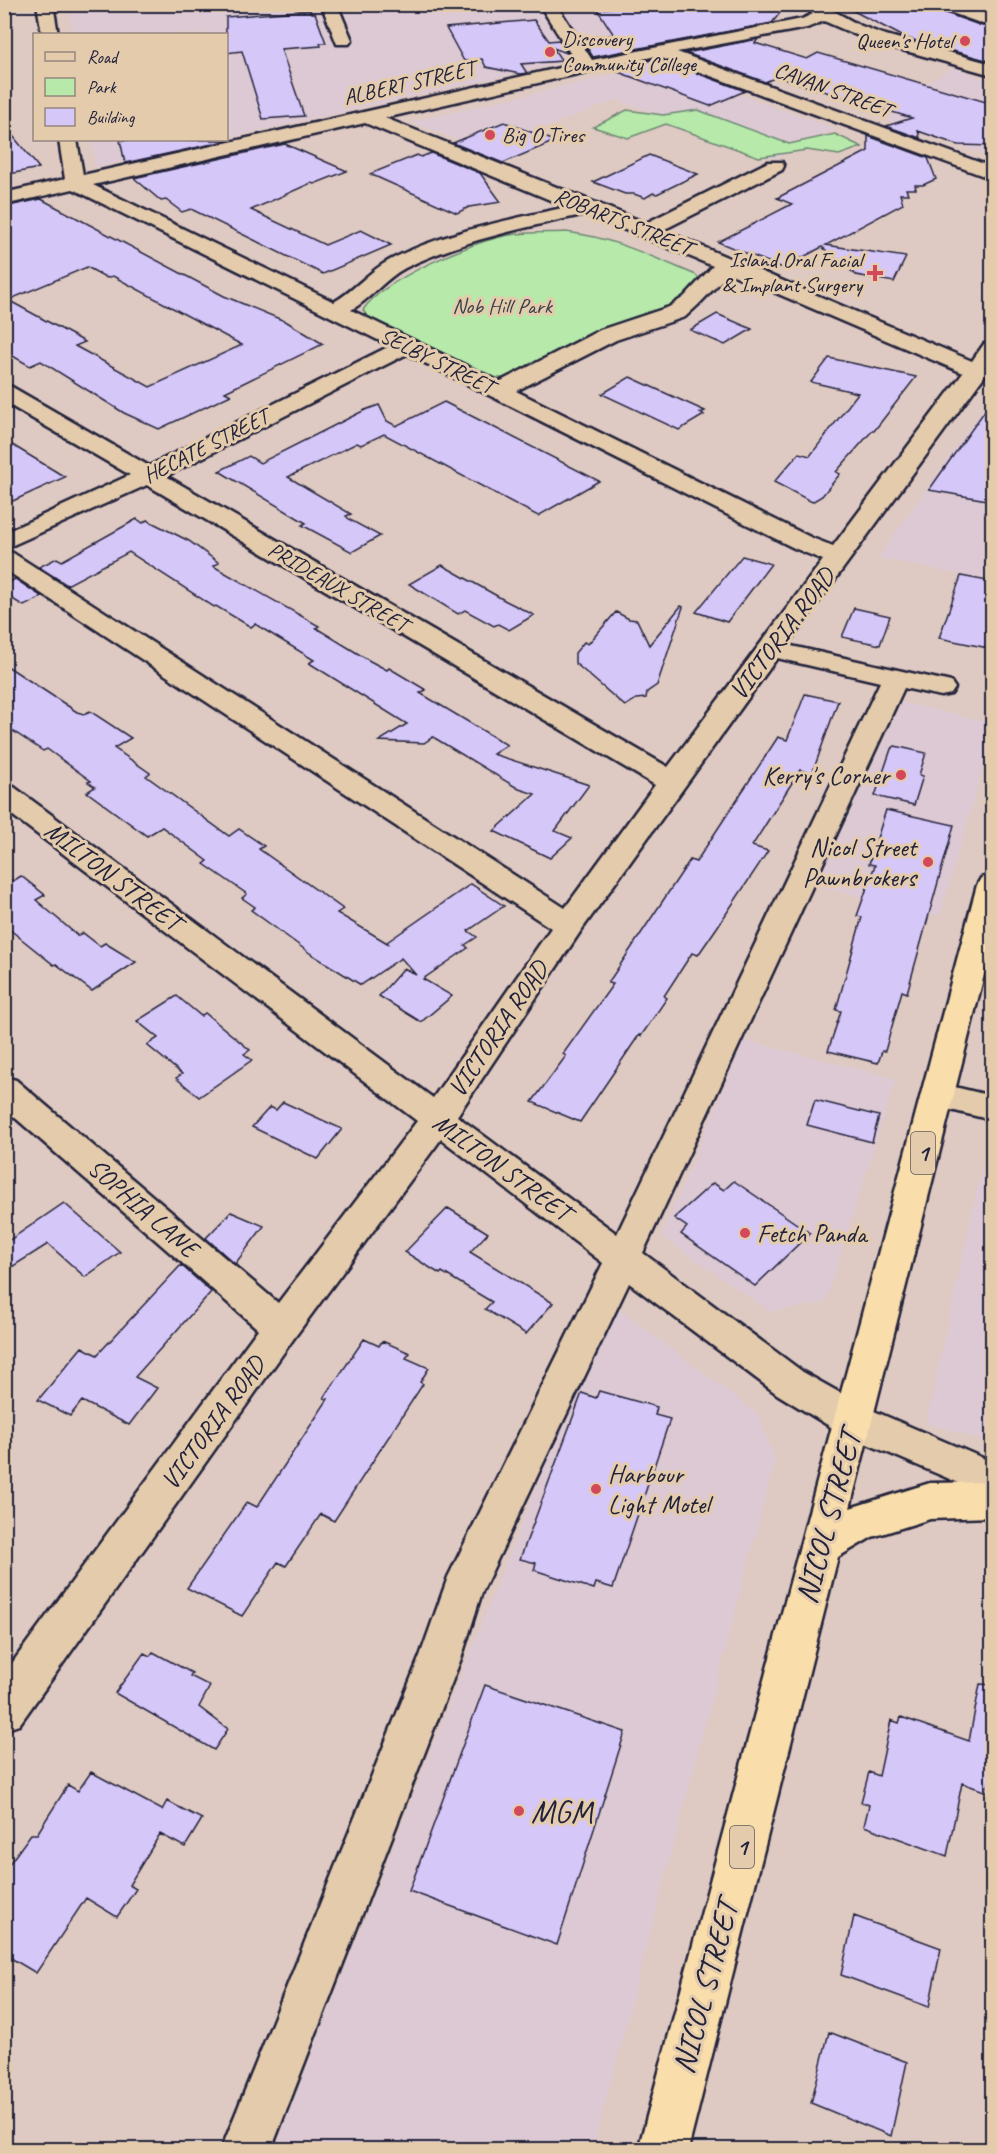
<svg xmlns="http://www.w3.org/2000/svg" width="997" height="2154" font-family="Caveat,sans-serif">
<style>
.built{fill:#dcc9d3}
.green{fill:#b6e9aa;stroke:#6c8672;stroke-width:1.5}
.building{fill:#d6c7f9;stroke:#22223b;stroke-width:1.5;fill-rule:evenodd}
.lines{fill:none;stroke-linecap:round;stroke-linejoin:round}
.minor-casing{stroke:#22223b;stroke-width:5}
.highway-casing{stroke:#22223b;stroke-width:5}
.minor{fill:#e3cbac;fill-rule:evenodd}
.highway{fill:#f9deab;fill-rule:evenodd}
.poi-dot{fill:#d1495b;stroke:#e3cbac;stroke-width:2}
.labels{text-anchor:middle;dominant-baseline:central;stroke-width:6;stroke-linejoin:round;paint-order:stroke}
.far-poi-label{font-size:22px;fill:#22223b;stroke:#e3cbac;text-anchor:start}
.far-street-label{font-size:22px;fill:#22223b;stroke:#e3cbac}
.far-park-label{font-size:22px;fill:#38404c;stroke:#e3cbac}
.shield{fill:#e3cbac;stroke:#5c555d;stroke-width:1.5}
.shield-label{font-size:24px;font-weight:bold;fill:#22223b}
.street-label{font-size:26px;fill:#22223b;stroke:#e3cbac}
.poi-label{font-size:26px;fill:#22223b;stroke:#e3cbac;text-anchor:end}
.near-street-label{font-size:32px;fill:#22223b;stroke:#e3cbac}
.near-poi-label{font-size:32px;fill:#22223b;stroke:#e3cbac;text-anchor:start}
</style>
<rect width="100%" height="100%" fill="#dfcac3"/>
<filter id="ink" filterUnits="userSpaceOnUse"><feTurbulence type="fractalNoise" baseFrequency=".0167" numOctaves="2"/><feDisplacementMap in="SourceGraphic" scale="12" xChannelSelector="R" yChannelSelector="G"/><feConvolveMatrix kernelMatrix="1 2 1 2 8 2 1 2 1" color-interpolation-filters="sRGB"/></filter>
<g filter="url(#ink)">
<path class="built" d="M 786,4 L 786,13 L 227,138 L 226,34 L 73,34 L 68,5 Z
M 656,65 L 836,129 L 774,159 L 617,100 L 485,150 L 411,122 Z
M 954,67 L 992,82 L 992,157 L 873,115 Z
M 91,140 L 221,140 L 96,168 Z
M 992,395 L 992,581 L 878,558 Z
M 901,702 L 992,723 L 992,736 L 940,916 L 816,886 Z
M 744,1040 L 896,1079 L 825,1303 L 771,1312 L 661,1236 Z
M 992,1121 L 992,1443 L 926,1423 Z
M 610,1302 L 759,1415 L 775,1461 L 593,2149 L 274,2150 L 434,1742 Z"/>
<path class="green" d="M 627,110 L 663,115 L 698,110 L 789,144 L 835,134 L 862,147 L 839,155 L 807,150 L 759,157 L 666,124 L 628,138 L 593,127 Z
M 566,232 C 612,237 653,257 696,275 L 702,282 L 674,309 L 508,378 L 497,378 L 368,318 L 363,310 C 382,280 475,240 510,235 C 528,232 548,233 566,232 Z"/>
<path class="building" d="M 652,4 L 787,4 L 772,23 L 593,57 L 581,38 L 614,35 L 597,9 Z
M 840,4 L 931,4 L 934,9 L 982,26 L 993,26 L 993,62 L 906,38 Z
M 310,10 L 311,13 L 315,13 L 326,43 L 320,43 L 321,46 L 281,49 L 304,116 L 263,119 L 242,51 L 226,53 L 226,17 Z
M 534,20 L 549,41 L 559,40 L 567,53 L 553,48 L 562,61 L 521,64 L 527,73 L 520,74 L 486,67 L 482,59 L 464,61 L 446,28 Z
M 758,39 L 755,43 L 807,59 L 818,53 L 993,104 L 993,146 L 958,145 L 918,131 L 920,138 L 886,126 L 912,118 L 777,77 L 765,82 L 686,53 Z
M 656,58 L 745,91 L 710,106 L 618,72 Z
M 504,122 L 555,141 L 503,163 L 453,143 Z
M 4,125 L 39,168 L 4,175 Z
M 868,136 L 928,158 L 936,179 L 923,185 L 915,185 L 916,189 L 906,189 L 908,194 L 900,194 L 903,204 L 826,245 L 906,257 L 894,282 L 856,275 L 822,247 L 783,268 L 718,242 L 792,204 L 777,198 L 868,151 Z
M 120,140 L 231,140 L 125,163 Z
M 285,144 L 347,171 L 314,184 L 311,183 L 251,210 L 325,245 L 361,230 L 391,245 L 323,274 L 191,209 L 182,212 L 166,200 L 161,201 L 134,178 Z
M 431,153 L 480,173 L 501,202 L 469,207 L 457,213 L 370,174 L 417,155 L 421,157 Z
M 649,155 L 698,174 L 657,194 L 653,193 L 645,198 L 634,194 L 625,194 L 593,182 Z
M 41,199 L 224,296 L 287,322 L 323,344 L 225,392 L 231,395 L 159,429 L 124,413 L 41,361 L 30,366 L 4,351 L 4,207 ZM 87,267 L 107,278 L 113,276 L 242,345 L 150,387 L 75,346 L 85,342 L 8,300 Z
M 717,314 L 752,329 L 725,345 L 690,330 Z
M 829,358 L 916,377 L 874,431 L 872,431 L 836,472 L 840,474 L 822,496 L 812,502 L 774,482 L 799,453 L 810,456 L 858,393 L 811,382 Z
M 630,377 L 705,411 L 700,413 L 704,415 L 679,430 L 602,394 Z
M 993,399 L 993,501 L 929,490 Z
M 444,402 L 599,481 L 538,516 L 384,434 L 361,445 L 357,443 L 288,477 L 351,514 L 346,516 L 350,520 L 380,536 L 352,552 L 302,525 L 306,523 L 219,471 L 249,456 L 260,463 L 365,410 L 379,405 L 387,421 L 396,426 Z
M 4,440 L 65,477 L 4,505 Z
M 137,519 L 143,523 L 147,520 L 189,541 L 219,563 L 213,566 L 319,626 L 316,628 L 370,661 L 387,670 L 389,668 L 426,690 L 420,693 L 507,745 L 493,754 L 589,785 L 555,831 L 572,838 L 550,858 L 494,831 L 535,794 L 519,789 L 433,737 L 424,743 L 379,741 L 407,724 L 309,663 L 314,660 L 255,624 L 251,627 L 216,606 L 214,607 L 129,552 L 67,585 L 39,567 L 57,558 L 62,561 Z
M 742,556 L 771,564 L 727,622 L 696,612 Z
M 442,565 L 506,601 L 534,615 L 509,630 L 498,624 L 494,626 L 465,610 L 458,614 L 409,584 Z
M 961,576 L 993,582 L 993,649 L 939,638 Z
M 15,579 L 42,597 L 24,606 L 4,594 L 4,585 Z
M 681,606 L 683,607 L 657,685 L 647,692 L 646,698 L 636,699 L 625,706 L 575,663 L 575,653 L 584,642 L 588,644 L 616,612 L 629,619 L 637,620 L 649,645 Z
M 854,608 L 890,616 L 880,645 L 842,637 Z
M 4,664 L 77,712 L 84,714 L 90,711 L 131,738 L 114,748 L 150,773 L 146,776 L 229,836 L 239,829 L 264,846 L 259,849 L 343,909 L 337,913 L 389,944 L 387,942 L 471,884 L 504,906 L 468,931 L 477,937 L 465,945 L 468,948 L 423,979 L 452,996 L 421,1022 L 379,996 L 404,968 L 416,975 L 401,958 L 361,985 L 311,954 L 251,910 L 255,907 L 242,898 L 247,894 L 204,864 L 208,861 L 162,827 L 147,836 L 87,792 L 95,787 L 88,782 L 91,781 L 47,749 L 43,751 L 4,725 Z
M 805,694 L 838,701 L 812,774 L 800,770 L 752,846 L 768,851 L 718,926 L 698,955 L 692,953 L 664,996 L 667,998 L 641,1036 L 639,1035 L 580,1122 L 532,1102 L 566,1056 L 563,1054 L 613,984 L 608,983 L 690,860 L 696,862 L 778,737 L 787,740 Z
M 895,746 L 926,753 L 919,775 L 923,776 L 914,805 L 875,796 L 891,749 Z
M 886,810 L 954,825 L 907,993 L 902,991 L 885,1051 L 882,1051 L 878,1063 L 828,1051 L 841,1011 L 836,1010 L 862,917 L 857,916 L 875,865 L 869,864 Z
M 4,874 L 13,881 L 21,876 L 45,895 L 36,900 L 78,936 L 83,933 L 100,946 L 105,943 L 136,962 L 92,991 L 56,964 L 54,965 L 4,925 Z
M 177,996 L 201,1016 L 205,1013 L 250,1050 L 244,1054 L 252,1060 L 199,1097 L 176,1078 L 182,1074 L 147,1045 L 158,1038 L 137,1021 Z
M 815,1100 L 879,1116 L 872,1142 L 807,1125 Z
M 283,1102 L 342,1129 L 318,1159 L 252,1127 L 270,1107 L 276,1110 Z
M 734,1181 L 810,1233 L 755,1286 L 681,1234 L 687,1227 L 674,1218 L 713,1183 L 724,1190 Z
M 64,1203 L 120,1252 L 85,1277 L 48,1244 L 4,1272 L 4,1244 Z
M 448,1208 L 488,1233 L 470,1252 L 553,1303 L 526,1334 L 485,1309 L 492,1302 L 442,1272 L 440,1274 L 405,1252 Z
M 231,1212 L 264,1226 L 235,1264 L 206,1238 Z
M 181,1265 L 211,1292 L 135,1377 L 157,1388 L 129,1425 L 82,1401 L 70,1416 L 38,1400 L 82,1347 L 97,1355 Z
M 364,1339 L 379,1346 L 382,1341 L 410,1353 L 406,1358 L 429,1368 L 420,1382 L 423,1384 L 334,1521 L 321,1514 L 286,1566 L 278,1562 L 242,1616 L 187,1588 L 247,1502 L 257,1507 L 328,1399 L 324,1398 Z
M 599,1391 L 657,1407 L 655,1415 L 670,1419 L 613,1588 L 596,1583 L 594,1589 L 534,1570 L 536,1563 L 520,1559 L 582,1393 L 596,1398 Z
M 153,1652 L 192,1673 L 190,1676 L 210,1686 L 199,1707 L 228,1729 L 214,1750 L 115,1693 L 144,1653 L 150,1656 Z
M 980,1684 L 993,1685 L 993,1767 L 987,1792 L 962,1783 L 947,1856 L 864,1826 L 869,1805 L 861,1802 L 869,1772 L 879,1776 L 891,1720 L 899,1723 L 901,1717 L 969,1741 Z
M 485,1685 L 625,1732 L 557,1945 L 409,1891 Z
M 91,1772 L 162,1810 L 167,1801 L 202,1819 L 185,1847 L 160,1834 L 129,1885 L 136,1889 L 117,1917 L 86,1898 L 36,1973 L 4,1954 L 4,1871 L 31,1834 L 37,1834 L 68,1785 L 78,1791 Z
M 854,1916 L 941,1948 L 929,2007 L 841,1975 Z
M 829,2032 L 907,2062 L 891,2136 L 811,2103 Z"/>
<g class="lines">
<defs>
<path id="minor" d="M 37,4 L 53,4 L 58,34 L 42,34 Z
M 321,4 L 337,4 L 352,40 L 349,44 L 337,44 Z
M 539,4 L 556,4 L 592,60 L 802,19 L 813,14 L 801,4 L 821,4 L 859,25 L 882,34 L 992,64 L 992,75 L 870,41 L 824,21 L 807,28 L 677,52 L 992,167 L 992,179 L 656,56 L 385,118 L 646,223 L 768,162 L 782,162 L 784,166 L 782,170 L 663,230 L 972,361 L 984,344 L 992,343 L 992,363 L 988,371 L 787,645 L 951,682 L 955,688 L 951,694 L 941,696 L 904,688 L 643,1253 L 803,1372 L 867,1408 L 992,1462 L 992,1497 L 839,1432 L 777,1394 L 629,1283 L 482,1592 L 462,1656 L 271,2150 L 221,2150 L 420,1656 L 448,1577 L 603,1263 L 441,1139 L 294,1338 L 19,1725 L 4,1730 L 4,1674 L 258,1329 L 4,1108 L 4,1077 L 16,1080 L 278,1303 L 417,1121 L 4,809 L 4,785 L 14,787 L 433,1098 L 551,928 L 4,569 L 4,551 L 13,553 L 565,908 L 655,785 L 147,485 L 4,549 L 4,533 L 130,475 L 4,402 L 4,385 L 12,387 L 149,466 L 390,346 L 73,189 L 4,205 L 4,193 L 65,179 L 59,140 L 77,140 L 83,175 L 577,64 ZM 365,123 L 567,207 C 508,220 443,232 390,260 C 369,271 355,290 334,302 L 93,185 ZM 586,214 L 713,266 L 684,297 L 669,307 L 600,330 L 499,382 L 351,310 C 371,299 384,279 405,268 C 462,240 524,228 586,214 ZM 729,273 L 963,373 L 833,546 L 812,538 L 516,391 L 616,340 L 685,317 L 698,305 ZM 407,354 L 794,548 L 823,560 L 668,767 L 166,476 ZM 777,658 L 880,682 L 617,1234 L 457,1116 L 580,932 Z
M 933,4 L 959,4 L 992,16 L 992,24 L 983,24 L 935,7 Z
M 938,1083 L 992,1096 L 992,1120 L 926,1104 L 921,1095 L 926,1086 Z"/>
<path id="highway" d="M 992,875 L 992,943 L 850,1508 L 930,1483 L 992,1482 L 992,1517 L 930,1519 L 872,1537 L 838,1557 L 688,2150 L 638,2150 L 977,885 L 981,878 Z"/>
</defs>
<use href="#minor" class="minor-casing"/>
<use href="#highway" class="highway-casing"/>
<use href="#minor" class="minor"/>
<use href="#highway" class="highway"/>
</g>
</g>
<g class="poi-dot">
<circle cx="965" cy="41" r="6"/>
<circle cx="550" cy="52" r="6"/>
<circle cx="490" cy="135" r="6"/>
<path d="M872 264h6v6h6v6h-6v6h-6v-6h-6v-6h6z"/>
<circle cx="901" cy="775" r="6"/>
<circle cx="928" cy="862" r="6"/>
<circle cx="745" cy="1233" r="6"/>
<circle cx="596" cy="1489" r="6"/>
<circle cx="519" cy="1811" r="6"/>
</g>
<g class="labels">
<g class="far-poi-label">
<text x="562" y="39">Discovery<tspan x="562" dy="25">Community College</tspan></text>
<text x="953" y="41" text-anchor="end">Queen's Hotel</text>
<text x="502" y="135">Big O Tires</text>
<text x="862" y="260" text-anchor="end">Island Oral Facial<tspan x="862" dy="25">&amp; Implant Surgery</tspan></text>
</g>
<g class="far-street-label">
<text transform="translate(409 83) rotate(-13)">ALBERT STREET</text>
<text transform="translate(833 90) rotate(20)">CAVAN STREET</text>
<text transform="translate(623 222) rotate(22)">ROBARTS STREET</text>
<text transform="translate(437 361) rotate(26)">SELBY STREET</text>
<text transform="translate(206 446) rotate(-27)">HECATE STREET</text>
<text transform="translate(338 587) rotate(30)">PRIDEAUX STREET</text>
</g>
<g class="far-park-label">
<text x="502" y="306">Nob Hill Park</text>
</g>
<g class="shield">
<rect x="911" y="1132" width="24" height="42" rx="4.5"/>
<rect x="730" y="1826" width="24" height="42" rx="4.5"/>
</g>
<g class="shield-label">
<text x="923" y="1153">1</text>
<text x="742" y="1847">1</text>
</g>
<g class="street-label">
<text transform="translate(782 634) rotate(-53)">VICTORIA ROAD</text>
<text transform="translate(113 876) rotate(37)">MILTON STREET</text>
<text transform="translate(498 1029) rotate(-56)">VICTORIA ROAD</text>
<text transform="translate(502 1167) rotate(36)">MILTON STREET</text>
<text transform="translate(143 1208) rotate(41)">SOPHIA LANE</text>
<text transform="translate(213 1423) rotate(-54)">VICTORIA ROAD</text>
</g>
<g class="poi-label">
<text x="889" y="775">Kerry's Corner</text>
<text x="916" y="847">Nicol Street<tspan x="916" dy="30">Pawnbrokers</tspan></text>
<text x="757" y="1233" text-anchor="start">Fetch Panda</text>
<text x="608" y="1474" text-anchor="start">Harbour<tspan x="608" dy="30">Light Motel</tspan></text>
</g>
<g class="near-street-label">
<text transform="translate(828 1517) rotate(-75)">NICOL STREET</text>
<text transform="translate(705 1987) rotate(-75)">NICOL STREET</text>
</g>
<g class="near-poi-label">
<text x="531" y="1811">MGM</text>
</g>
</g>
<rect width="997" height="2154" fill="none" stroke="#e3cbac" stroke-width="24"/>
<rect x="12" y="12" width="973" height="2130" fill="none" stroke="#22223b" stroke-width="2" filter="url(#ink)"/>
<rect x="33" y="33" width="195" height="108" fill="#e3cbac" stroke="#96877f" stroke-width="1.5"/>
<rect x="45" y="52" width="30" height="9" fill="#e3cbac" stroke="#96877f" stroke-width="1.5"/>
<text x="87" y="63" font-size="18" fill="#22223b">Road</text>
<rect x="45" y="78" width="30" height="18" fill="#b6e9aa" stroke="#96877f" stroke-width="1.5"/>
<text x="87" y="93" font-size="18" fill="#22223b">Park</text>
<rect x="45" y="108" width="30" height="18" fill="#d6c7f9" stroke="#96877f" stroke-width="1.5"/>
<text x="87" y="123" font-size="18" fill="#22223b">Building</text>
</svg>
